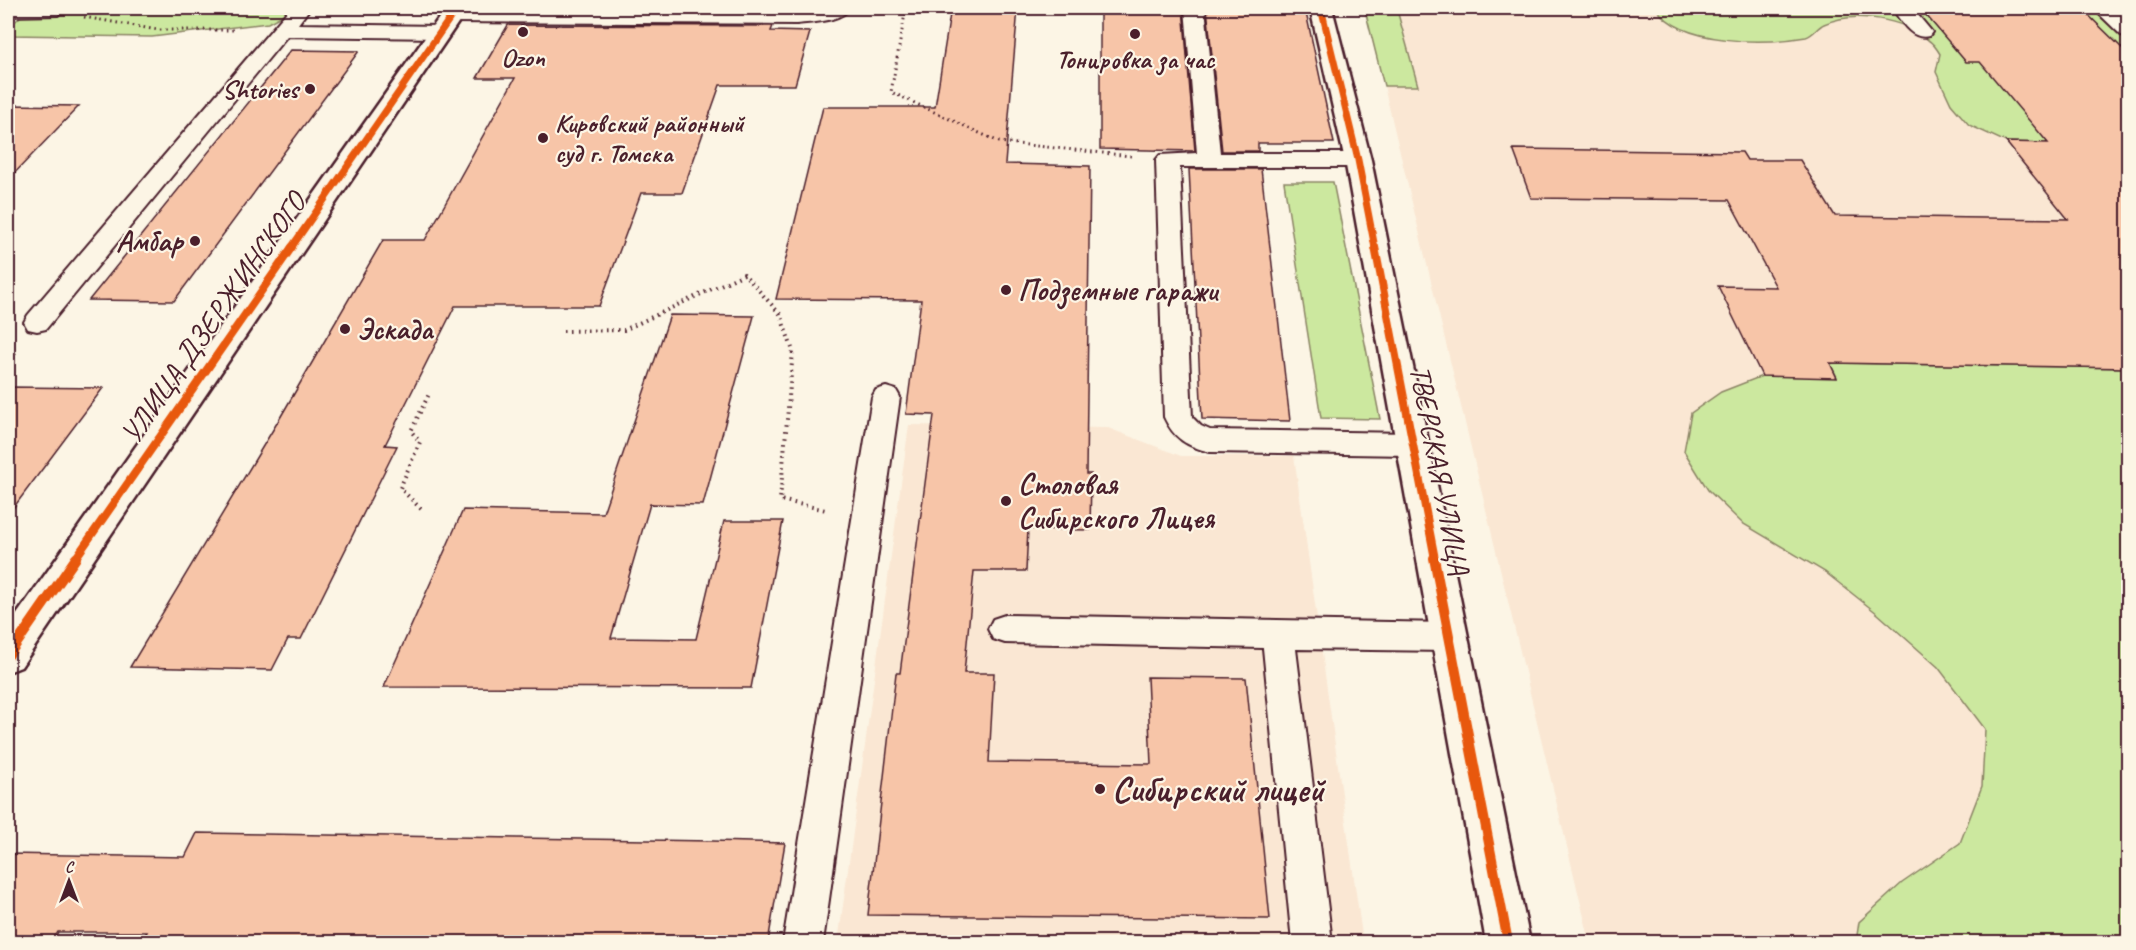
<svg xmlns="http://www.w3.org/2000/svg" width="2136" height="950" font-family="Caveat,sans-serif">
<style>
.built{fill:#fae7d3}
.green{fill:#cce89f;stroke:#8b8465;stroke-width:1.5}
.building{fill:#f7c5a8;stroke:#4a1f2b;stroke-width:1.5}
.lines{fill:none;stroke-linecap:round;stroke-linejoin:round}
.lane-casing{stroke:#4a1f2b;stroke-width:4}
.street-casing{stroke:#4a1f2b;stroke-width:5}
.path-far1{stroke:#4a1f2b;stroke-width:3;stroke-dasharray:1.5 4;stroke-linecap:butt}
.path{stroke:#4a1f2b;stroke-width:4;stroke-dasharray:1.5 4.5;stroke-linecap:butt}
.lane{fill:#fcf5e5;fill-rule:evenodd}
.street{fill:#fcf5e5;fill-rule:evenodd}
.cycleway-far2-casing{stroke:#fcf5e5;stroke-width:10}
.cycleway-far1-casing{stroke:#fcf5e5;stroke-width:12}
.cycleway-casing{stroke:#fcf5e5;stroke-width:14}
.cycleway-far2{stroke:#e8590c;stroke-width:7}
.cycleway-far1{stroke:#e8590c;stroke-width:8}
.cycleway{stroke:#e8590c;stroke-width:10}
.poi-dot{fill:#4a1f2b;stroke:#fcf5e5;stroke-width:2}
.labels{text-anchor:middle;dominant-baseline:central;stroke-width:4.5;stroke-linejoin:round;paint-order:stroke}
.far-poi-label{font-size:26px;font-weight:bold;fill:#4a1f2b;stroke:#fcf5e5}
.poi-label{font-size:30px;font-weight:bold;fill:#4a1f2b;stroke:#fcf5e5;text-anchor:start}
.street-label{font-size:30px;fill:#4a1f2b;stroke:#fcf5e5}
.near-poi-label{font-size:36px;font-weight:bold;fill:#4a1f2b;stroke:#fcf5e5;text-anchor:start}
</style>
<rect width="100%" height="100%" fill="#fcf5e5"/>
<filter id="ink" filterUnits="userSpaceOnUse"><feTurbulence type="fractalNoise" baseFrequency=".0167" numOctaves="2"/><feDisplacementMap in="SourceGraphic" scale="12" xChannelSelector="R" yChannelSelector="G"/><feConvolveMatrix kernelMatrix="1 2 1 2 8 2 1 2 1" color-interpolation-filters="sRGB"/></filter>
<g filter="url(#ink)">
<path class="built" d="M 1364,8 L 2128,8 L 2128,942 L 1590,942 L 1384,86 L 1418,85 L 1397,10 L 1365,10 Z
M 909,425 L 1108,428 L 1181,456 L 1294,456 L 1363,942 L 838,942 Z"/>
<path class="green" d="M 30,8 L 289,8 L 283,15 L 268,23 L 152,37 L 8,35 L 8,28 Z
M 1656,8 L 1920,8 L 1966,61 L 2008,62 L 2048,143 L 2006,142 L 1969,125 L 1951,104 L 1936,72 L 1940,54 C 1937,49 1933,43 1928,40 C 1904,19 1854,10 1824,24 C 1817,27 1814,35 1806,37 C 1766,44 1681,46 1656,8 Z
M 2081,8 L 2128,8 L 2128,54 Z
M 1365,10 L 1397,10 L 1418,86 L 1384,86 Z
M 1284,182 L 1333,182 L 1380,419 L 1321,418 Z
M 1830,363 L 2128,368 L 2128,942 L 1856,942 L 1859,922 L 1902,883 L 1960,843 L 1982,786 L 1985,729 L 1938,667 L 1878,614 L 1825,572 L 1742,523 L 1708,490 L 1684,451 L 1691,413 L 1721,392 L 1762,376 L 1837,377 Z"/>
<path class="building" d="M 951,8 L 1018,8 L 1005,164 L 1090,166 L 1086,474 L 1091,474 L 1090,530 L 1028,529 L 1026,571 L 974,571 L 964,673 L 994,673 L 989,762 L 1151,764 L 1147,677 L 1246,678 L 1270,919 L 868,915 L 896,673 L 900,673 L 934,415 L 906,414 L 921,300 L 776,299 L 823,107 L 935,107 Z
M 1100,8 L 1183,8 L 1195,151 L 1100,149 Z
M 1207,8 L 1305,8 L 1334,143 L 1258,143 L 1258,151 L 1222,151 Z
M 1920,8 L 2081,8 L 2128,54 L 2128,368 L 1830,363 L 1837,378 L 1762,376 L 1718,286 L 1776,287 L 1729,200 L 1531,198 L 1513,149 L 1742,152 L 1747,160 L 1800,160 L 1835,216 L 2068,219 L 2006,142 L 2048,143 L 1980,62 L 1966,62 Z
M 508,25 L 773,26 L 771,31 L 810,32 L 795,85 L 720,85 L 682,193 L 641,193 L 599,306 L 455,306 L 385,445 L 397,446 L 301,639 L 288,639 L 272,670 L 130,667 L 280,418 L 383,240 L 425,240 L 515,78 L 477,78 Z
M 291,50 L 359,51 L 174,301 L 89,300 Z
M 8,105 L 79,106 L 8,180 Z
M 1189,169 L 1261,169 L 1290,421 L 1202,419 Z
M 670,315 L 754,316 L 703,505 L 650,504 L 611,638 L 696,639 L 724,521 L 783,521 L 751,688 L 384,687 L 463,510 L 603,513 Z
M 8,387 L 103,388 L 8,515 Z
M 197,833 L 712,841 L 785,843 L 768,942 L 141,942 L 147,932 L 58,932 L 52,942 L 8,942 L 8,854 L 185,857 Z"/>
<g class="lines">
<defs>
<path id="lane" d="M 8,8 L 59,8 L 61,11 L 58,15 L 8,16 Z
M 290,8 L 310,8 L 298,24 L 440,26 L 447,28 L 450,32 L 447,36 L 440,38 L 287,36 L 46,329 L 37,331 L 28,329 L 24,322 L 28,315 Z
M 823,8 L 850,8 C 841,22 812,22 797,24 L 451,22 L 444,20 L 441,16 L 444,12 L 451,10 L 797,12 Z
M 1185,8 L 1205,8 L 1220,153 L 1358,153 L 1366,155 L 1370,160 L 1366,165 L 1358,167 L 1180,167 L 1192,417 L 1201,426 L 1210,430 L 1411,433 L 1421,436 L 1426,444 L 1421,452 L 1411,455 L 1210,452 C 1187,446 1174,439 1164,417 L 1156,160 L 1160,155 L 1197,153 Z
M 1892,8 L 1912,8 L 1932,32 L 1929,36 C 1912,41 1901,21 1892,8 Z
M 2093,8 L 2114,8 L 2128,20 L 2128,37 L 2121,35 Z
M 886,387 L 896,390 L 900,397 L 823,942 L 783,942 L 872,397 L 876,390 Z
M 1005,615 L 1448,623 L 1460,627 L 1465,637 L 1460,647 L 1448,651 L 1296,649 L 1332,942 L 1292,942 L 1263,648 L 1005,643 L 993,639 L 988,629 L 993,619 Z"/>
<path id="street" d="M 446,8 L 468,8 L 21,667 L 8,672 L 8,627 Z
M 1310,8 L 1332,8 L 1371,160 L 1530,942 L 1486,942 L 1345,160 Z"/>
</defs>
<use href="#lane" class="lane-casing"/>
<use href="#street" class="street-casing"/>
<path class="path-far1" d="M 906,8 L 891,92 L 999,142 L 1131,156
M 84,17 L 158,30 L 235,30"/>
<path class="path" d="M 563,331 L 624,330 L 744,274 L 780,314 L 793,351 L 780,500 L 826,510
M 8,364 L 17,350
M 421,509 L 400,488 L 420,442 L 411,431 L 430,392"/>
<use href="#lane" class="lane"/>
<use href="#street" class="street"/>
<defs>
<path id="cycleway-far2" d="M 1321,8 L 1358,160 L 1375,248
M 291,248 L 457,8"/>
<path id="cycleway-far1" d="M 1375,247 L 1435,559
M 75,559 L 292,247"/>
<path id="cycleway" d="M 1434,558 L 1508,942
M 8,656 L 76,558"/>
</defs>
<use href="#cycleway-far2" class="cycleway-far2-casing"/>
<use href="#cycleway-far1" class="cycleway-far1-casing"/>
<use href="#cycleway" class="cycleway-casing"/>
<use href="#cycleway-far2" class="cycleway-far2"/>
<use href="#cycleway-far1" class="cycleway-far1"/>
<use href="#cycleway" class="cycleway"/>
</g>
</g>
<g class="poi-dot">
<circle cx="523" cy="32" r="6"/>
<circle cx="1135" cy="34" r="6"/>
<circle cx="310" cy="89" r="6"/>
<circle cx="543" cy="138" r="6"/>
<circle cx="195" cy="241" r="6"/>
<circle cx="1006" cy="290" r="6"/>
<circle cx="345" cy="329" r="6"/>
<circle cx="1006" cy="501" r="6"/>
<circle cx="1100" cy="789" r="6"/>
</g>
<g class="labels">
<g class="far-poi-label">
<text x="523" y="57">Ozon</text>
<text x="1135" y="59">Тонировка за час</text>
<text x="298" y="89" text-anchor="end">Shtories</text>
<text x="555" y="123" text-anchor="start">Кировский районный<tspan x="555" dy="30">суд г. Томска</tspan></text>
</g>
<g class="poi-label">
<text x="183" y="241" text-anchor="end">Амбар</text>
<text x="1018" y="290">Подземные гаражи</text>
<text x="357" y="329">Эскада</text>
<text x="1018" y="484">Столовая<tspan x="1018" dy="34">Сибирского Лицея</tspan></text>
</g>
<g class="street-label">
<text transform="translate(213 318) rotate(-55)">УЛИЦА ДЗЕРЖИНСКОГО</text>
<text transform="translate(1440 470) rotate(79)">ТВЕРСКАЯ УЛИЦА</text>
</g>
<g class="near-poi-label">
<text x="1112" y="789">Сибирский лицей</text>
</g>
</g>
<rect width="2136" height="950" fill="none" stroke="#fcf5e5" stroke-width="30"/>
<rect x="15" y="15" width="2106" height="920" fill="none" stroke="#4a1f2b" stroke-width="2" filter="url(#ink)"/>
<g transform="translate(69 881)" stroke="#fcf5e5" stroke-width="4.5" paint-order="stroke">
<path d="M0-4.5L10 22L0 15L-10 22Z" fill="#4a1f2b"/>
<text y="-9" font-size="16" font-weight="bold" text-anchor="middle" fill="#4a1f2b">С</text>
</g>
</svg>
